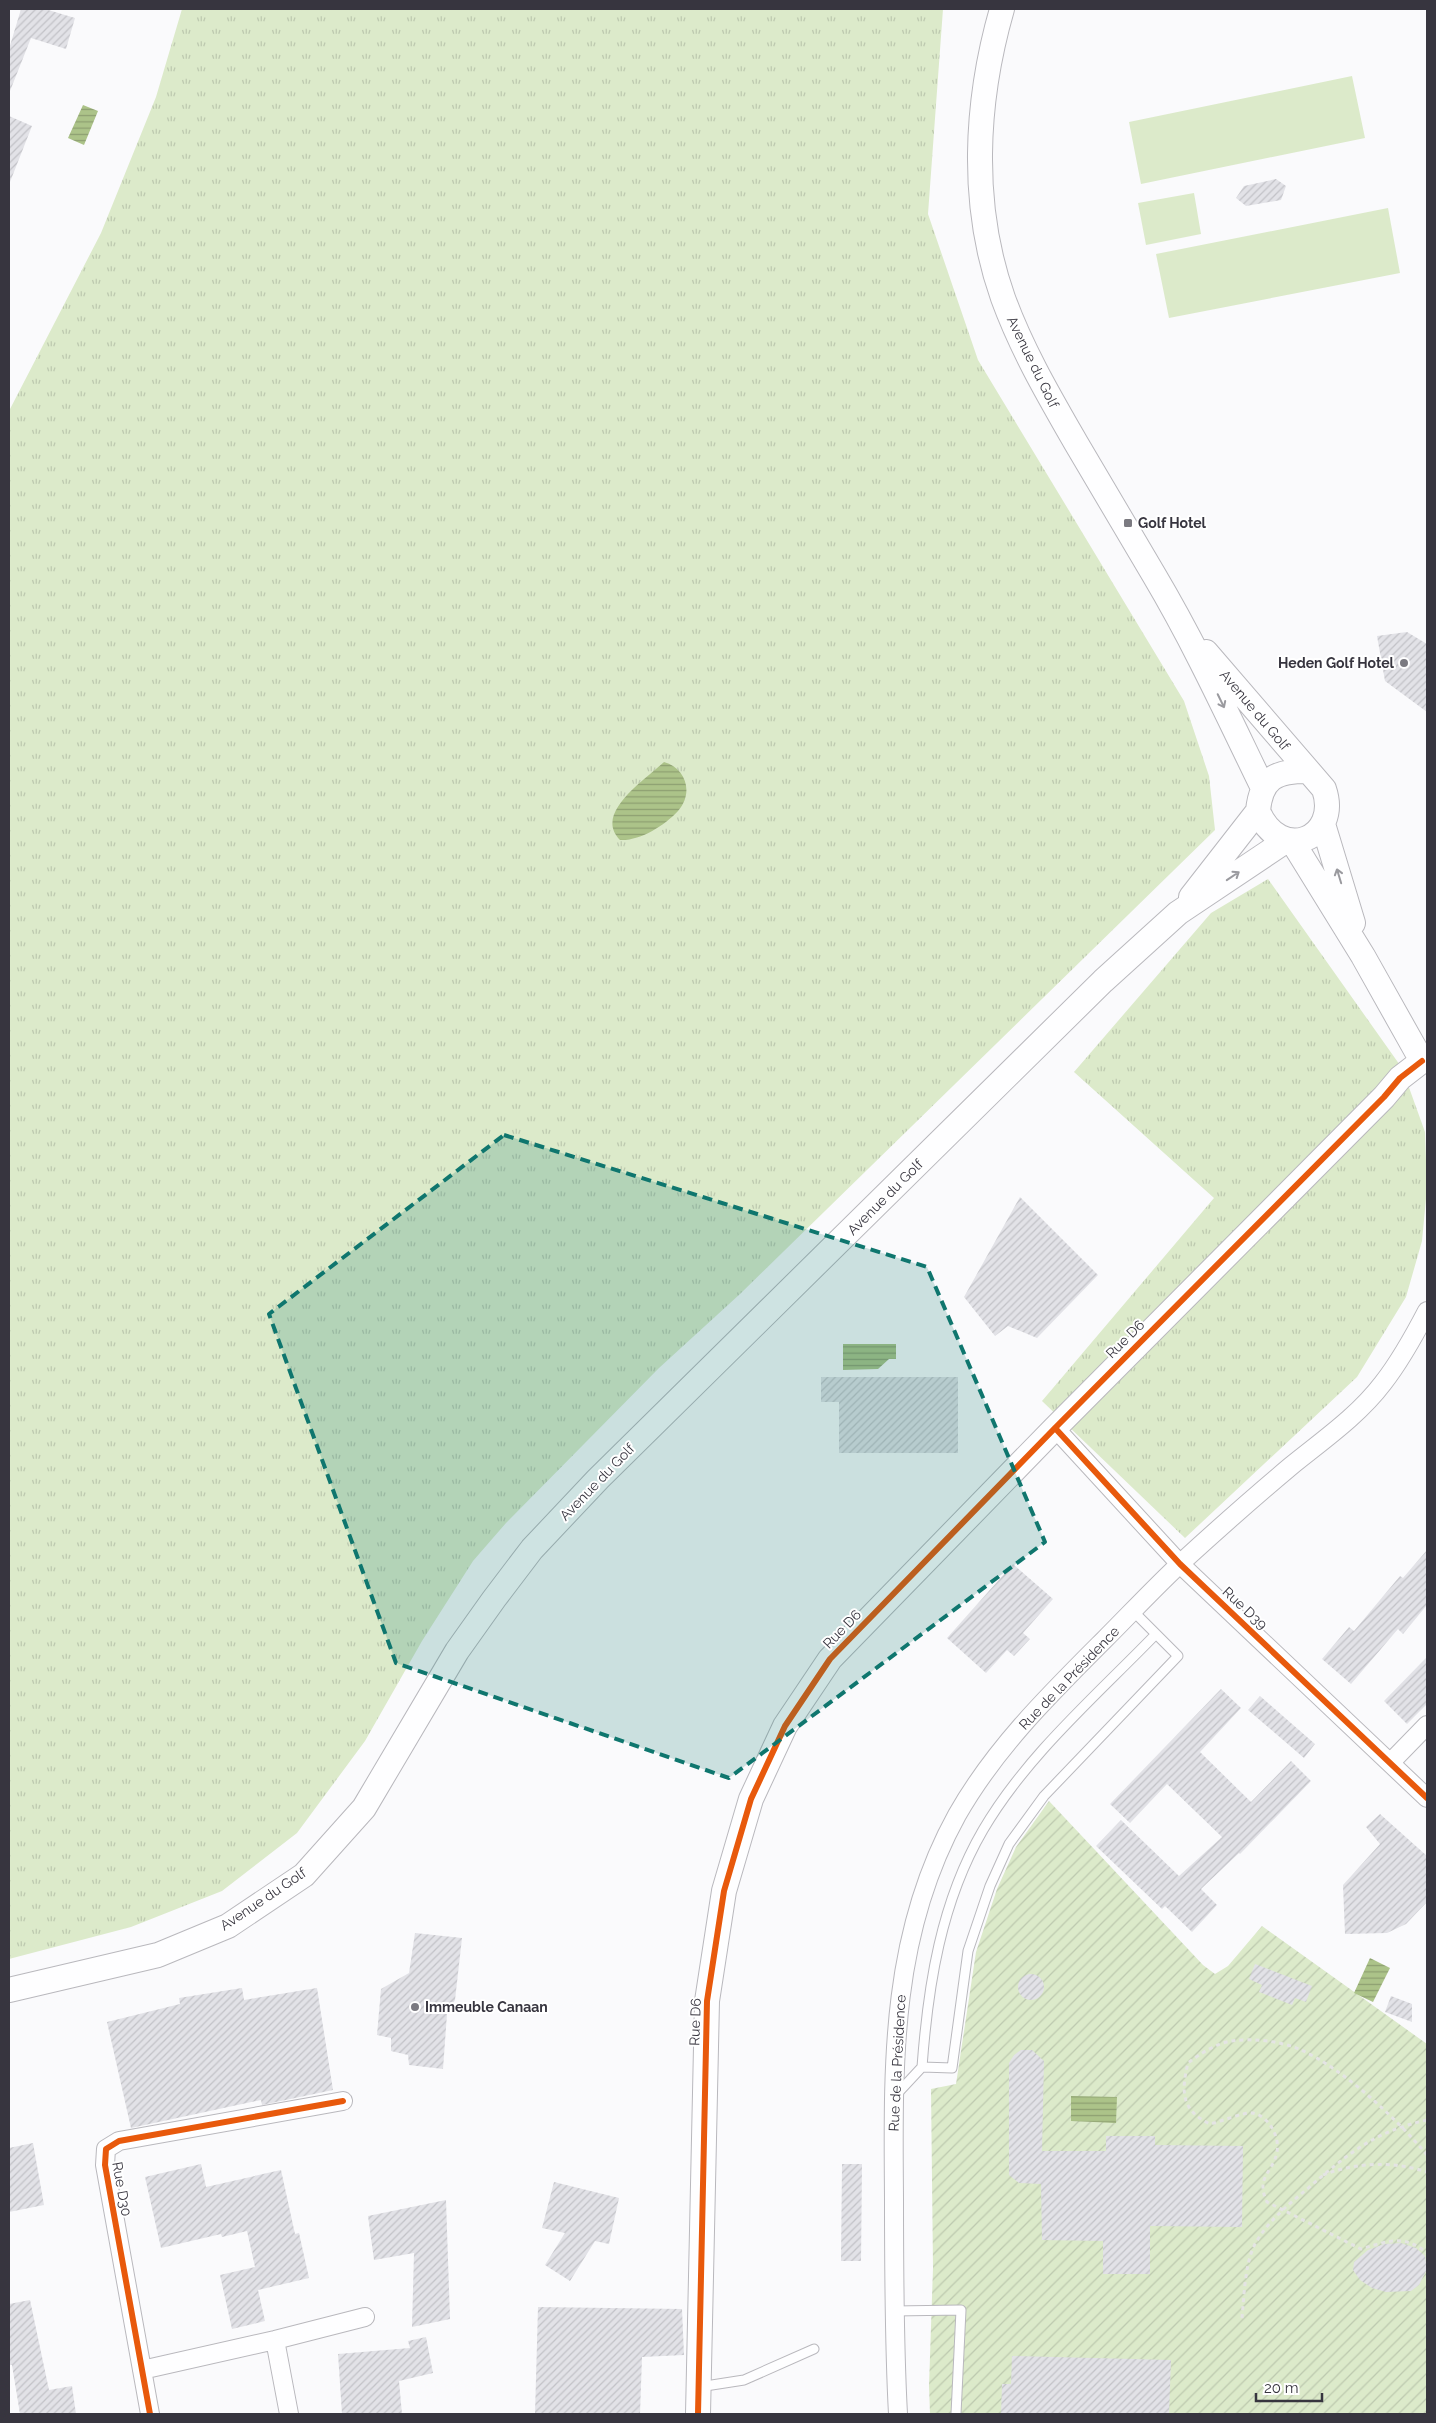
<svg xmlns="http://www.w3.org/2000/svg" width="1436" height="2423" font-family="Raleway,sans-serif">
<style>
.grass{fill:url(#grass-tufts)}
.garden{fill:url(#garden-furrows)}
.pitch{fill:#dceaca}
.water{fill:url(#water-rules)}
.building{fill:url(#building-hatch)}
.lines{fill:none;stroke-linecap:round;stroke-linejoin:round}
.lane-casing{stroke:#b9b8bd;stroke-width:11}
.street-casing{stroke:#b9b8bd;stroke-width:20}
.secondary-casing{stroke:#b9b8bd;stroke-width:26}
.path{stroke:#e4e4e4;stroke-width:3;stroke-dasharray:4 4;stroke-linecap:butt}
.lane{stroke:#fefeff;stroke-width:9}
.street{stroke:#fefeff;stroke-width:18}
.secondary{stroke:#fefeff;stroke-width:24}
.cycleway-casing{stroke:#fff;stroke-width:9}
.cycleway{stroke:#e8590c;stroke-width:6}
.oneway{stroke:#9a9a9f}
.marked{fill:#0f766e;fill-opacity:0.2;stroke:#0f766e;stroke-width:4;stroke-dasharray:10 6;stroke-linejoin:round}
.poi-dot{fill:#7b7a81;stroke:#fff;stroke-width:2}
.labels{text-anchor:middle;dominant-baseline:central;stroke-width:4;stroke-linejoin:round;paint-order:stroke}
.street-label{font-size:14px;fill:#37353f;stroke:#fff}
.poi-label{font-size:14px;font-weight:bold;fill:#37353f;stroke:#fff;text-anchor:start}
</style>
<defs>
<pattern id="grass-tufts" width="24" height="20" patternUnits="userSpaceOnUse" patternTransform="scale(1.25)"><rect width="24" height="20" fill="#dceaca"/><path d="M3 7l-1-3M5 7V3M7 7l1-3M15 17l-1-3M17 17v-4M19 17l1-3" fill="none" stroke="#bdc9af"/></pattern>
<pattern id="garden-furrows" width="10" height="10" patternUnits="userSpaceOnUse" patternTransform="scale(1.25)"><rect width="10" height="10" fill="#dceaca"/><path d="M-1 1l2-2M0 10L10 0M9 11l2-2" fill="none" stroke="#bdc9af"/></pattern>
<pattern id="water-rules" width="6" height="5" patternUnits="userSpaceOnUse" patternTransform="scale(1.25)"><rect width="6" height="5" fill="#acc389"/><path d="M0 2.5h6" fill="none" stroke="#8d9f71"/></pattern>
<pattern id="building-hatch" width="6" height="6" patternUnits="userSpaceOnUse" patternTransform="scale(1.25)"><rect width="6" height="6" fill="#e2e2e7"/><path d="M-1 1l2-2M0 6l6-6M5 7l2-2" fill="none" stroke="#c2c2c7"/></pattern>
</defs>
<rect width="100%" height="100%" fill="#fafafc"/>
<path class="grass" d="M 182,9 L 943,9 L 928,214 L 978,360 L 1184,701 L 1209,776 L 1215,830 L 740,1294 L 659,1368 L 506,1523 L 473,1561 L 422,1641 L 365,1741 L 297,1833 L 222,1891 L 131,1927 L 9,1959 L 9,411 L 101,233 L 156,97 Z
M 1268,879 L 1402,1068 L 1425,1132 L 1427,1188 L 1422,1241 L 1406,1297 L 1357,1377 L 1185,1538 L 1042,1401 L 1214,1198 L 1074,1072 L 1211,913 Z"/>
<path class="garden" d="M 1049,1801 L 1203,1965 L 1215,1974 L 1228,1966 L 1262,1926 L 1427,2044 L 1427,2414 L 930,2414 L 929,2386 L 933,2268 L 931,2089 L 956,2084 L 976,1952 L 997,1889 L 1016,1847 Z"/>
<path class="pitch" d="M 1352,76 L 1365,138 L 1141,184 L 1129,122 Z
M 1194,193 L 1201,234 L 1146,245 L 1138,203 Z
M 1388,208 L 1400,273 L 1169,318 L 1156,254 Z"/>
<path class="water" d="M 83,105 L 98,111 L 84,145 L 68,138 Z
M 664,762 C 686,768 694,793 678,811 C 664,826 640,841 620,840 C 593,813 645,780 664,762 Z
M 843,1344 L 896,1344 L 896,1359 L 889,1359 L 878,1369 L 843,1370 Z
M 1370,1958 L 1390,1968 L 1373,2002 L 1354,1993 Z
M 1071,2096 L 1117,2097 L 1116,2123 L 1071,2121 Z"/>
<path class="building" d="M 21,9 L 45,9 L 75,18 L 66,49 L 31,38 L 10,91 L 9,49 Z
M 9,116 L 32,126 L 10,182 L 9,181 Z
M 1276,179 L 1286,186 L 1281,200 L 1246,206 L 1236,198 L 1244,186 Z
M 1407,632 L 1427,644 L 1427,712 L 1385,681 L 1377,636 Z
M 1020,1197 L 1098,1275 L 1037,1338 L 1008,1326 L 995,1336 L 964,1297 Z
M 821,1377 L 958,1377 L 958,1453 L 839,1453 L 839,1402 L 821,1402 Z
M 1427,1550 L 1427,1605 L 1403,1634 L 1398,1629 L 1351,1684 L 1322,1659 L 1349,1627 L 1354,1631 L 1400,1576 L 1403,1578 Z
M 1013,1564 L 1053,1599 L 1023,1633 L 1030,1639 L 1014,1656 L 1007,1650 L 986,1673 L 947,1638 Z
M 1427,1657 L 1427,1704 L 1407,1724 L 1384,1701 Z
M 1221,1689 L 1241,1708 L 1200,1752 L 1251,1802 L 1291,1761 L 1311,1781 L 1240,1854 L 1239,1853 L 1201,1889 L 1217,1905 L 1192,1932 L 1165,1906 L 1162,1909 L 1096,1846 L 1121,1820 L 1179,1876 L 1222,1837 L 1167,1784 L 1130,1823 L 1110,1804 Z
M 1260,1696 L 1315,1744 L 1304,1758 L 1248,1710 Z
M 1380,1814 L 1427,1856 L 1427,1902 L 1406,1924 L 1387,1933 L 1345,1934 L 1343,1885 L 1380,1844 L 1366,1827 Z
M 415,1933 L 462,1938 L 455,2000 L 447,2014 L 443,2069 L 409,2065 L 408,2055 L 391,2051 L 391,2038 L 377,2035 L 381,1989 L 409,1973 Z
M 1255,1964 L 1312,1986 L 1306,2002 L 1295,1998 L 1292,2005 L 1259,1992 L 1262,1985 L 1249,1979 Z
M1018 1987a13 13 0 1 1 26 0a13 13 0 1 1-26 0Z
M 242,1988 L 244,2000 L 317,1988 L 333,2090 L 262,2105 L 261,2100 L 131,2128 L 107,2022 L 180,2004 L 179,1998 Z
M 1391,1996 L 1412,2004 L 1412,2022 L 1385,2012 Z
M 1021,2050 L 1032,2050 L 1044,2061 L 1042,2151 L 1106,2151 L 1106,2136 L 1155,2136 L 1155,2145 L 1243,2146 L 1242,2227 L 1150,2226 L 1150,2274 L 1103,2274 L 1103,2241 L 1042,2240 L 1041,2184 L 1019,2183 L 1009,2175 L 1009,2063 L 1014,2055 Z
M 33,2143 L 44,2205 L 9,2212 L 9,2148 Z
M 201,2164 L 206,2187 L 281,2170 L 295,2234 L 299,2233 L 309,2278 L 258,2290 L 265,2321 L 232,2329 L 220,2275 L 255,2267 L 247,2231 L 222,2237 L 221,2234 L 161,2248 L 145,2177 Z
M 842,2164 L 862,2164 L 861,2261 L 841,2261 Z
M 554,2182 L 619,2198 L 609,2244 L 595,2241 L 570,2281 L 545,2265 L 565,2233 L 542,2228 Z
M 446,2200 L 450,2319 L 412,2327 L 414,2253 L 374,2260 L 368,2216 Z
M 1401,2243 L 1416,2248 L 1425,2256 L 1427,2269 L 1419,2285 L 1411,2291 L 1386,2292 L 1372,2288 L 1360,2280 L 1353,2270 L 1354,2262 L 1368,2250 L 1384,2244 Z
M 30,2300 L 49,2390 L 72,2386 L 76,2414 L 20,2414 L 12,2365 L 9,2365 L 9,2304 Z
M 538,2307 L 682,2309 L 684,2355 L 642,2357 L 640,2414 L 535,2414 Z
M 426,2337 L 433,2373 L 399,2381 L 402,2414 L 342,2414 L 338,2354 L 410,2348 L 408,2341 Z
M 1012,2356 L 1171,2360 L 1169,2414 L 1001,2414 L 1002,2384 L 1011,2384 Z"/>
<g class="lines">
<defs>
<path id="lane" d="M 922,2067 C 928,1985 941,1902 983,1830 C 1027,1755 1096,1696 1156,1634
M 895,2096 L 922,2067 L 952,2068 L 968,1951 L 990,1886 L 1009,1844 L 1044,1796 L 1178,1656 L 1133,1611
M 894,2311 L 961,2310 L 956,2414
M 699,2387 L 744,2380 L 814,2349"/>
<path id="street" d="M 1055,1428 L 1180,1564 L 1427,1798
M 1391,1762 L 1427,1725
M 275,2340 L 289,2414
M 142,2370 L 275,2340 L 365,2317
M 150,2414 L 105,2165 L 106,2149 L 119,2141 L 343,2101
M 898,2414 C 894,2342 894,2270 894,2198 C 893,2065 890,1936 957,1815 C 995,1748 1050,1694 1104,1640 C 1130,1614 1156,1586 1183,1561 C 1218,1529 1254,1497 1291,1466 C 1323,1440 1358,1416 1383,1383 C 1401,1360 1414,1336 1427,1311"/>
<path id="secondary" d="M 1002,9 C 975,103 970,205 1003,298 C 1022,350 1049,396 1076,443 C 1102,487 1128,531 1154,575 C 1195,644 1228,716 1263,788
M 1206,652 L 1324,789 C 1341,839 1280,864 1258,811 C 1261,778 1276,771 1307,771
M 1323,824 L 1353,923
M 1191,897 L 1258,811
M 9,1990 L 158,1955 L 228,1926 L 304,1875 L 364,1808 L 457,1651 L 494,1599 L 532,1549 L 598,1479 L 1103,981 L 1178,913 L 1287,840
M 698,2414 L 707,2001 L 724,1891 L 751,1799 L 785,1726 L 830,1659 L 1055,1428 L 1384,1097 L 1400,1078 L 1422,1061 L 1363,956 L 1292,841"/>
</defs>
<use href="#lane" class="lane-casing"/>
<use href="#street" class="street-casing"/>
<use href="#secondary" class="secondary-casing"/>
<path class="path" d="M 1427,2155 C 1397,2119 1343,2068 1299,2049 C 1279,2041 1253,2038 1232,2041 C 1216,2043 1200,2054 1188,2063 C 1181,2092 1181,2110 1210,2124 C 1220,2122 1244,2112 1252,2113 C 1268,2115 1280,2136 1277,2152 C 1273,2173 1255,2177 1267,2202 L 1361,2249 C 1388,2241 1404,2234 1427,2253
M 1323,2175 C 1357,2162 1393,2161 1427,2172
M 1242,2318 C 1244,2296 1245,2263 1255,2244 C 1268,2221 1288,2205 1307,2189 C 1348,2154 1373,2132 1427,2120"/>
<use href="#lane" class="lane"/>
<use href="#street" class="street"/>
<use href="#secondary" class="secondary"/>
<defs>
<path id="cycleway" d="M 1055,1428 L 1180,1564 L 1427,1798
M 150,2414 L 105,2165 L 106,2149 L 119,2141 L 343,2101
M 698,2414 L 707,2001 L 724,1891 L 751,1799 L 785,1726 L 830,1659 L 1055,1428 L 1384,1097 L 1400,1078 L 1422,1061"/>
</defs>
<use href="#cycleway" class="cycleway-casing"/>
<use href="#cycleway" class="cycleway"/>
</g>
<defs><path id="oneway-shaft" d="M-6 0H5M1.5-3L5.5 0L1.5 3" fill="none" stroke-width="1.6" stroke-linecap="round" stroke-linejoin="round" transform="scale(1.25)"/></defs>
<g class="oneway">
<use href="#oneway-shaft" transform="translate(1221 701) rotate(64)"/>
<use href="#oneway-shaft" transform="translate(1233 876) rotate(-34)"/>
<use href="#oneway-shaft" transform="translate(1339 876) rotate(-107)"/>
</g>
<path class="marked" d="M 504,1135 L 927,1267 L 1045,1542 L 729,1778 L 396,1663 L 269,1314 Z"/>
<g class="poi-dot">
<rect x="1123" y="518" width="10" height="10" rx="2.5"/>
<circle cx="1404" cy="663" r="5"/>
<circle cx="415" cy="2007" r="5"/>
</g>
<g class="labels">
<g class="street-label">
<text transform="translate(1033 362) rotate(64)">Avenue du Golf</text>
<text transform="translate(1255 710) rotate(50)">Avenue du Golf</text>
<text transform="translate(885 1197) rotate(-45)">Avenue du Golf</text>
<text transform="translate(1125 1339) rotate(-45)">Rue D6</text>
<text transform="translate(597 1482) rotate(-46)">Avenue du Golf</text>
<text transform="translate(1245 1608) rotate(43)">Rue D39</text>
<text transform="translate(842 1629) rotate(-46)">Rue D6</text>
<text transform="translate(1069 1678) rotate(-46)">Rue de la Présidence</text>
<text transform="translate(263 1899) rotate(-34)">Avenue du Golf</text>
<text transform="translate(695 2022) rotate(-88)">Rue D6</text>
<text transform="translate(897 2063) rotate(-87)">Rue de la Présidence</text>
<text transform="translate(122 2189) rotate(80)">Rue D30</text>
</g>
<g class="poi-label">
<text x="1138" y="523">Golf Hotel</text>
<text x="1394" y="663" text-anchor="end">Heden Golf Hotel</text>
<text x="425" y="2007">Immeuble Canaan</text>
</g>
</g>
<rect width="1436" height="2423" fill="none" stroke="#37353f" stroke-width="20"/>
<path d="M1256 2393v8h66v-8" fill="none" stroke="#37353f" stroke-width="2.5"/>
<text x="1264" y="2393" font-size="15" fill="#37353f" stroke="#ffffff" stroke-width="4" paint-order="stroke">20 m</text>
</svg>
